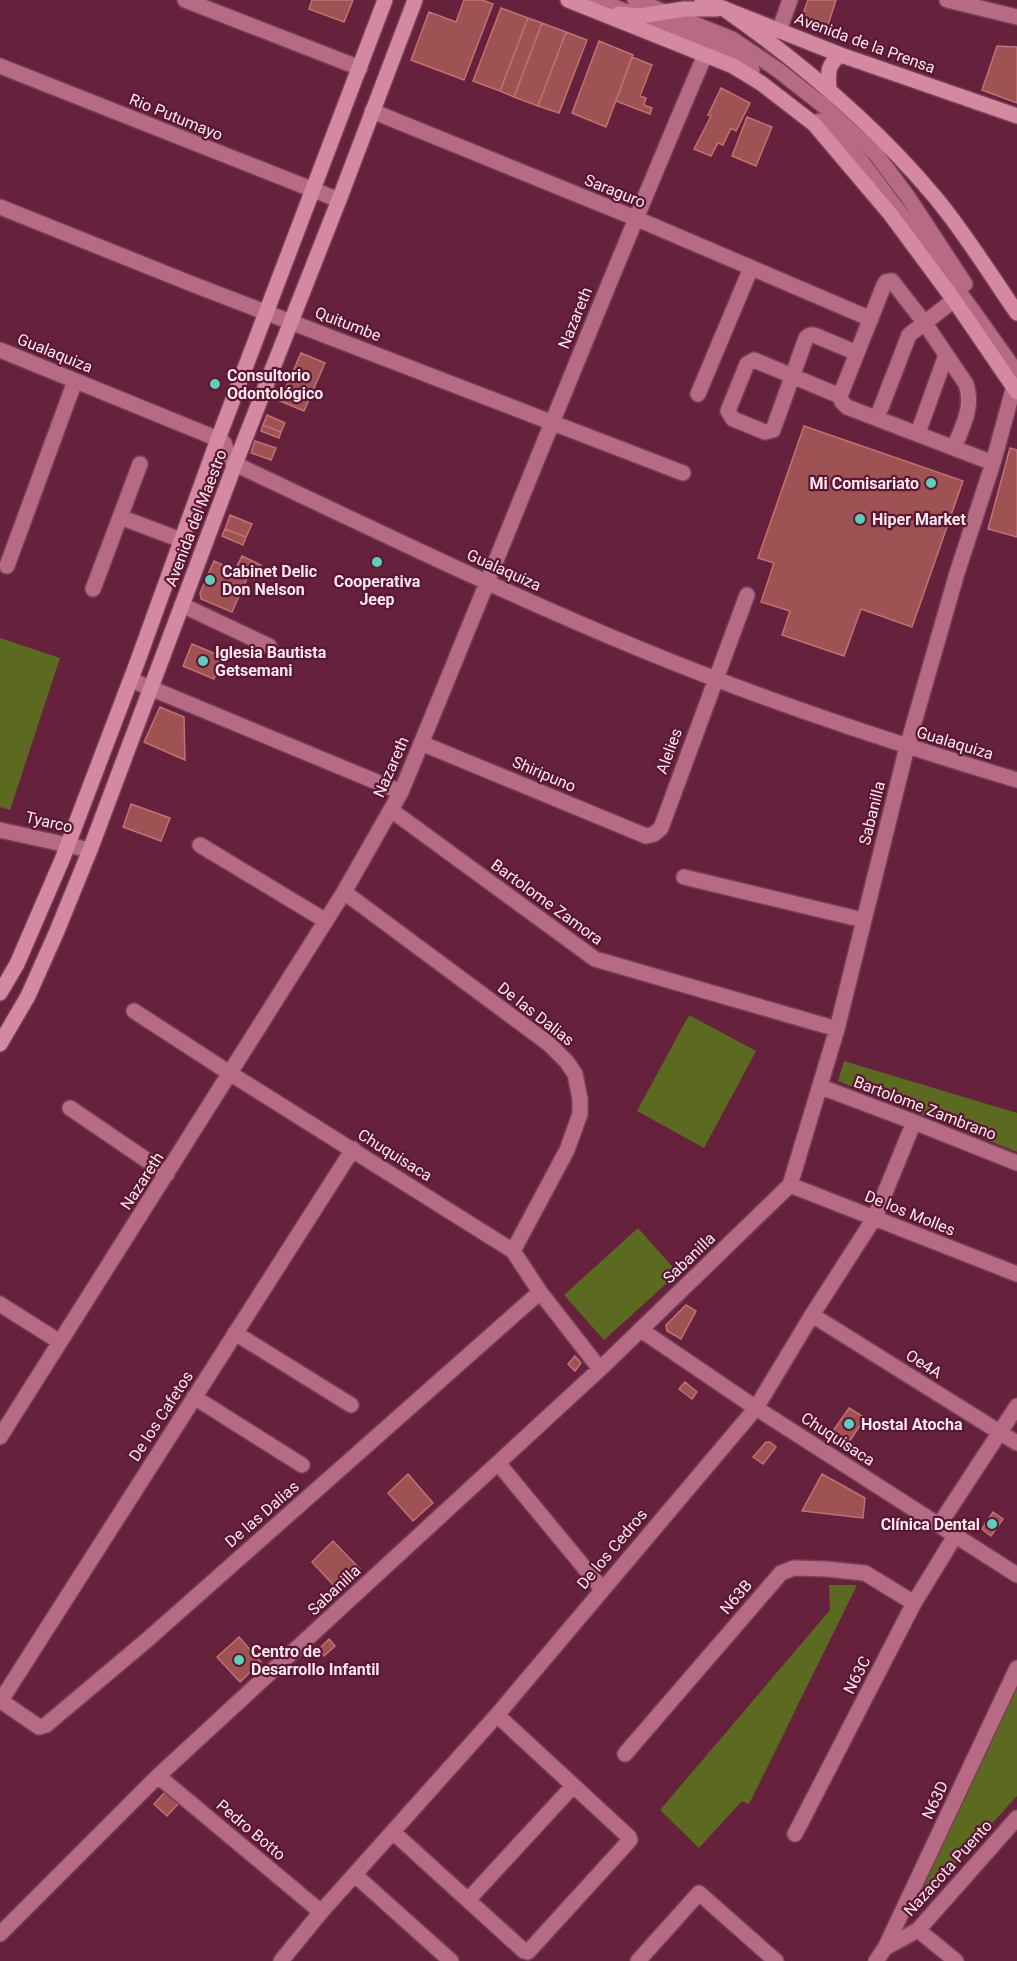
<svg xmlns="http://www.w3.org/2000/svg" width="1017" height="1961" font-family="Roboto,sans-serif">
<style>
.green{fill:#5c6a21}
.building{fill:#9f5254;stroke:#c27172;stroke-width:1.5}
.lines{fill:none;stroke-linecap:round;stroke-linejoin:round}
.minor-casing{stroke:#763f58;stroke-width:18}
.major-casing{stroke:#763f58;stroke-width:18}
.minor{stroke:#b76a83;stroke-width:15}
.major{stroke:#d489a0;stroke-width:15}
.poi-dot{fill:#5dceb9;stroke:#5a1632;stroke-width:2}
.labels{text-anchor:middle;dominant-baseline:central;stroke-width:4.5;stroke-linejoin:round;paint-order:stroke}
.street-label{font-size:16px;fill:#fae8ed;stroke:#5a1632}
.poi-label{font-size:16px;font-weight:bold;fill:#fae8ed;stroke:#5a1632;text-anchor:start}
</style>
<rect width="100%" height="100%" fill="#66213c"/>
<path class="green" d="M 0,638 L 60,658 L 10,810 L 0,807 Z
M 689,1015 L 756,1051 L 704,1148 L 637,1111 Z
M 844,1061 L 1017,1113 L 1017,1152 L 838,1081 Z
M 638,1228 L 678,1273 L 604,1340 L 564,1295 Z
M 829,1585 L 857,1585 L 749,1804 L 742,1801 L 699,1848 L 660,1810 L 830,1610 Z
M 1017,1687 L 1017,1796 L 897,1928 Z"/>
<path class="building" d="M 312,0 L 353,0 L 344,22 L 309,9 Z
M 464,0 L 482,0 L 493,4 L 464,80 L 411,60 L 429,12 L 456,22 Z
M 808,0 L 836,0 L 826,31 L 800,22 Z
M 501,8 L 528,18 L 500,91 L 473,81 Z
M 528,18 L 542,23 L 514,97 L 500,91 Z
M 542,23 L 566,32 L 538,106 L 514,97 Z
M 566,32 L 587,40 L 559,113 L 538,106 Z
M 599,41 L 633,55 L 606,127 L 572,113 Z
M 997,46 L 1017,47 L 1017,103 L 982,90 Z
M 632,57 L 652,65 L 640,96 L 646,98 L 644,105 L 652,108 L 650,114 L 616,101 Z
M 721,88 L 750,103 L 736,131 L 731,128 L 723,145 L 718,143 L 711,156 L 694,149 L 711,116 L 708,115 Z
M 747,117 L 772,127 L 756,166 L 732,156 Z
M 301,353 L 325,363 L 304,411 L 280,401 Z
M 267,415 L 285,423 L 281,432 L 263,425 Z
M 263,425 L 281,432 L 279,438 L 261,431 Z
M 804,426 L 963,481 L 912,627 L 861,609 L 844,656 L 782,635 L 790,611 L 761,602 L 774,563 L 758,558 Z
M 255,441 L 276,448 L 271,460 L 251,453 Z
M 1010,448 L 1017,450 L 1017,537 L 988,529 Z
M 230,515 L 252,524 L 246,537 L 225,529 Z
M 225,529 L 246,537 L 243,545 L 222,536 Z
M 242,556 L 261,565 L 254,579 L 235,570 Z
M 214,561 L 248,576 L 232,612 L 201,599 L 200,593 Z
M 192,644 L 223,657 L 214,679 L 183,666 Z
M 160,707 L 184,717 L 185,760 L 144,742 Z
M 131,804 L 170,818 L 161,841 L 123,827 Z
M 686,1305 L 696,1311 L 681,1339 L 667,1331 L 666,1325 Z
M 575,1356 L 581,1363 L 575,1371 L 568,1364 Z
M 685,1382 L 697,1392 L 692,1399 L 679,1389 Z
M 849,1408 L 865,1418 L 849,1442 L 833,1431 Z
M 766,1442 L 770,1442 L 776,1447 L 763,1464 L 753,1457 Z
M 408,1474 L 433,1503 L 413,1521 L 388,1493 Z
M 822,1474 L 865,1498 L 863,1518 L 802,1511 Z
M 993,1512 L 1003,1519 L 991,1536 L 982,1529 Z
M 333,1541 L 360,1569 L 338,1590 L 312,1562 Z
M 239,1637 L 261,1662 L 240,1682 L 217,1657 Z
M 329,1639 L 335,1646 L 324,1656 L 318,1650 Z
M 165,1792 L 178,1804 L 167,1816 L 154,1804 Z"/>
<g class="lines">
<defs>
<path id="minor" d="M 185,0 L 360,68
M 597,0 L 723,50 L 752,70
M 635,0 L 732,39 L 778,70 L 825,107 L 876,154 L 908,197 L 965,284
M 947,0 L 1017,17
M 779,31 L 790,0
M 0,66 L 339,200
M 372,111 L 635,218 L 871,319
M 819,121 L 862,162 L 973,311 L 1017,373
M 0,207 L 192,284 L 683,473
M 0,350 L 218,439 L 224,443 L 230,459 L 235,464 C 369,527 502,592 640,649 C 763,700 890,742 1017,780
M 857,353 L 814,335 L 810,335 L 806,338 L 773,430 L 765,432 L 733,419 L 728,411 L 747,364 L 754,360 L 840,396 L 842,402 L 847,407 L 993,463
M 698,394 L 751,268
M 840,396 L 884,285 L 886,282 L 892,281 L 924,322 L 966,384 C 974,407 962,427 954,448
M 877,418 L 909,335 L 954,300
M 918,433 L 946,355
M 120,517 L 181,540
M 7,566 L 75,381
M 93,589 L 140,464
M 182,605 L 269,646
M 131,680 L 401,792
M 421,743 L 646,836 L 654,834 L 661,828 L 747,595
M 391,810 L 595,959 L 837,1029
M 0,830 L 90,850
M 200,845 L 326,921
M 684,877 L 863,920
M 344,892 L 549,1044 L 567,1062 L 575,1074 L 580,1099 L 580,1114 L 567,1150 L 513,1251
M 134,1011 L 231,1074 L 513,1251 L 540,1292 L 600,1369
M 821,1087 L 914,1122 L 1017,1163
M 70,1108 L 167,1174
M 790,1185 L 1017,1274
M 0,1304 L 60,1342
M 812,1315 L 1017,1443
M 641,1330 L 756,1408 L 1017,1575
M 235,1333 L 351,1405
M 194,1397 L 302,1465
M 0,1437 L 344,892 L 401,792 C 503,547 600,299 705,55
M 498,1463 L 602,1589
M 939,1525 L 1017,1406
M 1,1701 L 39,1727 L 46,1725 L 147,1640 L 540,1292
M 0,1702 L 353,1149
M 625,1754 L 781,1573 L 794,1568 L 826,1569 L 865,1573 L 914,1603
M 158,1776 L 321,1912
M 393,1832 L 524,1951 L 528,1952 L 630,1840 L 629,1837 L 497,1715
M 795,1834 L 914,1603 L 955,1536
M 355,1875 L 451,1961
M 468,1900 L 573,1786
M 918,1930 L 956,1961
M 0,1934 L 158,1776 L 600,1369 L 790,1185 L 837,1029 L 907,747 L 957,573 L 993,463 L 1017,375
M 885,1948 L 1017,1668
M 281,1961 L 321,1912 L 497,1715 L 756,1408 L 812,1315 L 875,1217 L 914,1122
M 638,1961 L 699,1893 L 776,1961
M 876,1961 L 885,1948 L 918,1930 L 1017,1818"/>
<path id="major" d="M 568,0 L 733,66 L 761,83 L 814,124 L 891,215 L 954,300 L 1017,392
M 702,0 L 841,55 L 1017,116
M 723,8 C 801,63 874,124 935,197 C 965,233 990,274 1017,313
M 618,14 L 640,16 L 684,9 L 717,9
M 829,89 C 828,73 827,64 841,55
M 0,993 L 17,964 L 62,860 L 137,663 L 218,439 L 385,0
M 0,1044 L 28,996 L 57,931 L 90,850 L 235,464 L 339,200 L 415,0"/>
</defs>
<use href="#minor" class="minor-casing"/>
<use href="#major" class="major-casing"/>
<use href="#minor" class="minor"/>
<use href="#major" class="major"/>
</g>
<g class="poi-dot">
<circle cx="215" cy="384" r="6"/>
<circle cx="931" cy="483" r="6"/>
<circle cx="860" cy="519" r="6"/>
<circle cx="377" cy="562" r="6"/>
<circle cx="210" cy="580" r="6"/>
<circle cx="203" cy="661" r="6"/>
<circle cx="849" cy="1424" r="6"/>
<circle cx="992" cy="1524" r="6"/>
<circle cx="239" cy="1660" r="6"/>
</g>
<g class="labels">
<g class="street-label">
<text transform="translate(865 43) rotate(20)">Avenida de la Prensa</text>
<text transform="translate(176 117) rotate(22)">Rio Putumayo</text>
<text transform="translate(615 191) rotate(22)">Saraguro</text>
<text transform="translate(575 318) rotate(-68)">Nazareth</text>
<text transform="translate(348 324) rotate(21)">Quitumbe</text>
<text transform="translate(55 353) rotate(22)">Gualaquiza</text>
<text transform="translate(196 518) rotate(-69)">Avenida del Maestro</text>
<text transform="translate(504 570) rotate(24)">Gualaquiza</text>
<text transform="translate(955 743) rotate(17)">Gualaquiza</text>
<text transform="translate(669 751) rotate(-70)">Alelies</text>
<text transform="translate(391 767) rotate(-66)">Nazareth</text>
<text transform="translate(544 774) rotate(23)">Shiripuno</text>
<text transform="translate(872 813) rotate(-76)">Sabanilla</text>
<text transform="translate(49 822) rotate(13)">Tyarco</text>
<text transform="translate(547 902) rotate(36)">Bartolome Zamora</text>
<text transform="translate(536 1014) rotate(38)">De las Dalias</text>
<text transform="translate(925 1108) rotate(21)">Bartolome Zambrano</text>
<text transform="translate(395 1155) rotate(32)">Chuquisaca</text>
<text transform="translate(142 1181) rotate(-57)">Nazareth</text>
<text transform="translate(910 1213) rotate(22)">De los Molles</text>
<text transform="translate(689 1258) rotate(-44)">Sabanilla</text>
<text transform="translate(924 1364) rotate(32)">Oe4A</text>
<text transform="translate(161 1416) rotate(-57)">De los Cafetos</text>
<text transform="translate(838 1439) rotate(33)">Chuquisaca</text>
<text transform="translate(262 1514) rotate(-41)">De las Dalias</text>
<text transform="translate(612 1549) rotate(-50)">De los Cedros</text>
<text transform="translate(334 1590) rotate(-43)">Sabanilla</text>
<text transform="translate(736 1597) rotate(-49)">N63B</text>
<text transform="translate(857 1675) rotate(-63)">N63C</text>
<text transform="translate(935 1800) rotate(-65)">N63D</text>
<text transform="translate(251 1830) rotate(40)">Pedro Botto</text>
<text transform="translate(948 1868) rotate(-48)">Nazacota Puento</text>
</g>
<g class="poi-label">
<text x="227" y="375">Consultorio<tspan x="227" dy="18">Odontológico</tspan></text>
<text x="919" y="483" text-anchor="end">Mi Comisariato</text>
<text x="872" y="519">Hiper Market</text>
<text x="222" y="571">Cabinet Delic<tspan x="222" dy="18">Don Nelson</tspan></text>
<text x="377" y="581" text-anchor="middle">Cooperativa<tspan x="377" dy="18">Jeep</tspan></text>
<text x="215" y="652">Iglesia Bautista<tspan x="215" dy="18">Getsemani</tspan></text>
<text x="861" y="1424">Hostal Atocha</text>
<text x="980" y="1524" text-anchor="end">Clínica Dental</text>
<text x="251" y="1651">Centro de<tspan x="251" dy="18">Desarrollo Infantil</tspan></text>
</g>
</g>
</svg>
